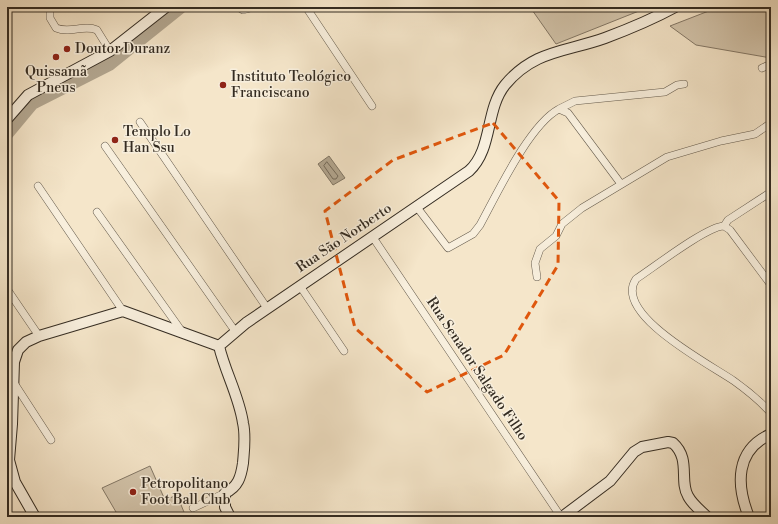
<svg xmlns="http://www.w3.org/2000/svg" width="778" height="524" font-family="'Libre Bodoni',serif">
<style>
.green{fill:#d4c6ad;stroke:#847968}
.water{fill:#b3a791;stroke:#807665}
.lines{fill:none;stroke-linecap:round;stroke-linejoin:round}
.shore{stroke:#746a5a;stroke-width:1}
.river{stroke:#b3a791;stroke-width:14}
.street-casing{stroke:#645a4c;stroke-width:8}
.secondary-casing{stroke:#342c22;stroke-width:12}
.street{stroke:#f8efdd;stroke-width:7}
.secondary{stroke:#f8efdd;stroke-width:10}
.marked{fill:none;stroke:#df570d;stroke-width:3;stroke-dasharray:8 5;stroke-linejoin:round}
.poi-dot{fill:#8f2418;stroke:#f8efdd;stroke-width:1.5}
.labels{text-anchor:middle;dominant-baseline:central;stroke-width:3;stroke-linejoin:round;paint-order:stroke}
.poi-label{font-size:14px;fill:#342c22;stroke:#f8efdd;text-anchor:start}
.street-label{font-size:14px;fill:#342c22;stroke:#f8efdd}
</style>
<rect width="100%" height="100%" fill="#f5e6ca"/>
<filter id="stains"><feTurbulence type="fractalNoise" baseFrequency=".005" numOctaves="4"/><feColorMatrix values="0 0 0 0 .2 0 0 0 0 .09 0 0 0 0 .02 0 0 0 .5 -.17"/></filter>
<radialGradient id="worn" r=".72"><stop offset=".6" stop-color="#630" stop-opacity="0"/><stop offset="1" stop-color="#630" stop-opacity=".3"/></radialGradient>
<path class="green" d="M 530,7 L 649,7 L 556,44 Z
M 719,7 L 771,7 L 771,58 L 696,45 L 670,26 Z
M 150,466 L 165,500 L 177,495 L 186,517 L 108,517 L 116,512 L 102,488 Z"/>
<path class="water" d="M 329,156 L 345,178 L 333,185 L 318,164 Z"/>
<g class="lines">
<path class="shore" d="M 327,162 L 338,176 L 336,179 L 333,179 L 324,166 Z"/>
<path class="river" d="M 7,133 L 32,103 L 109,64 L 180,7"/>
<defs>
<path id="street" d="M 50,7 L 50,18 L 56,28 C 70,34 84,24 97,30 L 110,51
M 238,7 L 243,10 L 254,7
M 306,7 L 372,106
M 762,68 L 771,64
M 559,109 L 575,101 L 665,92 L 677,85 L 684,84
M 140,122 L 267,308
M 105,146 L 235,331
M 38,186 L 123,311
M 771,192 L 728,220 L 724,226 C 707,226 653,268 636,279 C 612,314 711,365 734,381 C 748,391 760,401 771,413
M 416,206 L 448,248 L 473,234 L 480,225 C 497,194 529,125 559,109 L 568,113 L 621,184
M 97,212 L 183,333
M 724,226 L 730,230 L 771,285
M 372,236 L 561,517
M 537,277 L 535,263 L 540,249 L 556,236 L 562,224 L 582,208 L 667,157 L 721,141 L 755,134 L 771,123
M 300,286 L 344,351
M 7,289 L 39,336
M 14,383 L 51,440
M 193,508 L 225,493"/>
<path id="secondary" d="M 7,119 L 28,95 L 110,51 L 166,7
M 219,346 L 246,323 L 469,171 C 493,149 485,110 505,85 C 534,50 566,52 605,38 C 629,29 653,19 675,7
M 219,346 C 225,372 239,396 243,423 C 246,436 244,450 243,463 C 241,477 238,487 225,493 L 225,507 L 230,517
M 35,517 L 15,482 L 9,460 L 12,424 L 14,362 L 18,350 L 26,342 L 39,336 L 123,311 L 219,346
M 562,517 L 610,481 L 634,452 L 642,447 L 668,442 L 673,443 C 691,459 679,481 688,496 C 692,504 701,511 707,517
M 749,517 C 736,485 735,450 771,434"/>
</defs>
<use href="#street" class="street-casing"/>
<use href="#secondary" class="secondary-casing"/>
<use href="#street" class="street"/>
<use href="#secondary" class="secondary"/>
</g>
<path class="marked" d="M 493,123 L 559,201 L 558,265 L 504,355 L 427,392 L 355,328 L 325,211 L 393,160 Z"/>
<g class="poi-dot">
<circle cx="67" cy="49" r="4"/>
<circle cx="56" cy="57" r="4"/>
<circle cx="223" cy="85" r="4"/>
<circle cx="115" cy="140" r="4"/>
<circle cx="133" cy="492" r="4"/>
</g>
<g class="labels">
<g class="poi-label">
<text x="75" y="49">Doutor Duranz</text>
<text x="56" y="72" text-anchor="middle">Quissamã<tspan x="56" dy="16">Pneus</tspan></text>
<text x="231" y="77">Instituto Teológico<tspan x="231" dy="16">Franciscano</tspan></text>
<text x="123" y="132">Templo Lo<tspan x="123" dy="16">Han Ssu</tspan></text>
<text x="141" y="484">Petropolitano<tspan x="141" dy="16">Foot Ball Club</tspan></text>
</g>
<g class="street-label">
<text transform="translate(344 238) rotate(-34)">Rua São Norberto</text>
<text transform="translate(477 369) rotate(56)">Rua Senador Salgado Filho</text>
</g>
</g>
<rect width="778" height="524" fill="none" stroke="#f5e6ca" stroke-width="24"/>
<rect x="8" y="8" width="762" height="508" fill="none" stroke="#342c22" stroke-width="2"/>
<rect x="12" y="12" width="754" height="500" fill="none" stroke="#342c22"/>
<rect width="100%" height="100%" filter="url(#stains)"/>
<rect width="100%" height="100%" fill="url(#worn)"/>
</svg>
